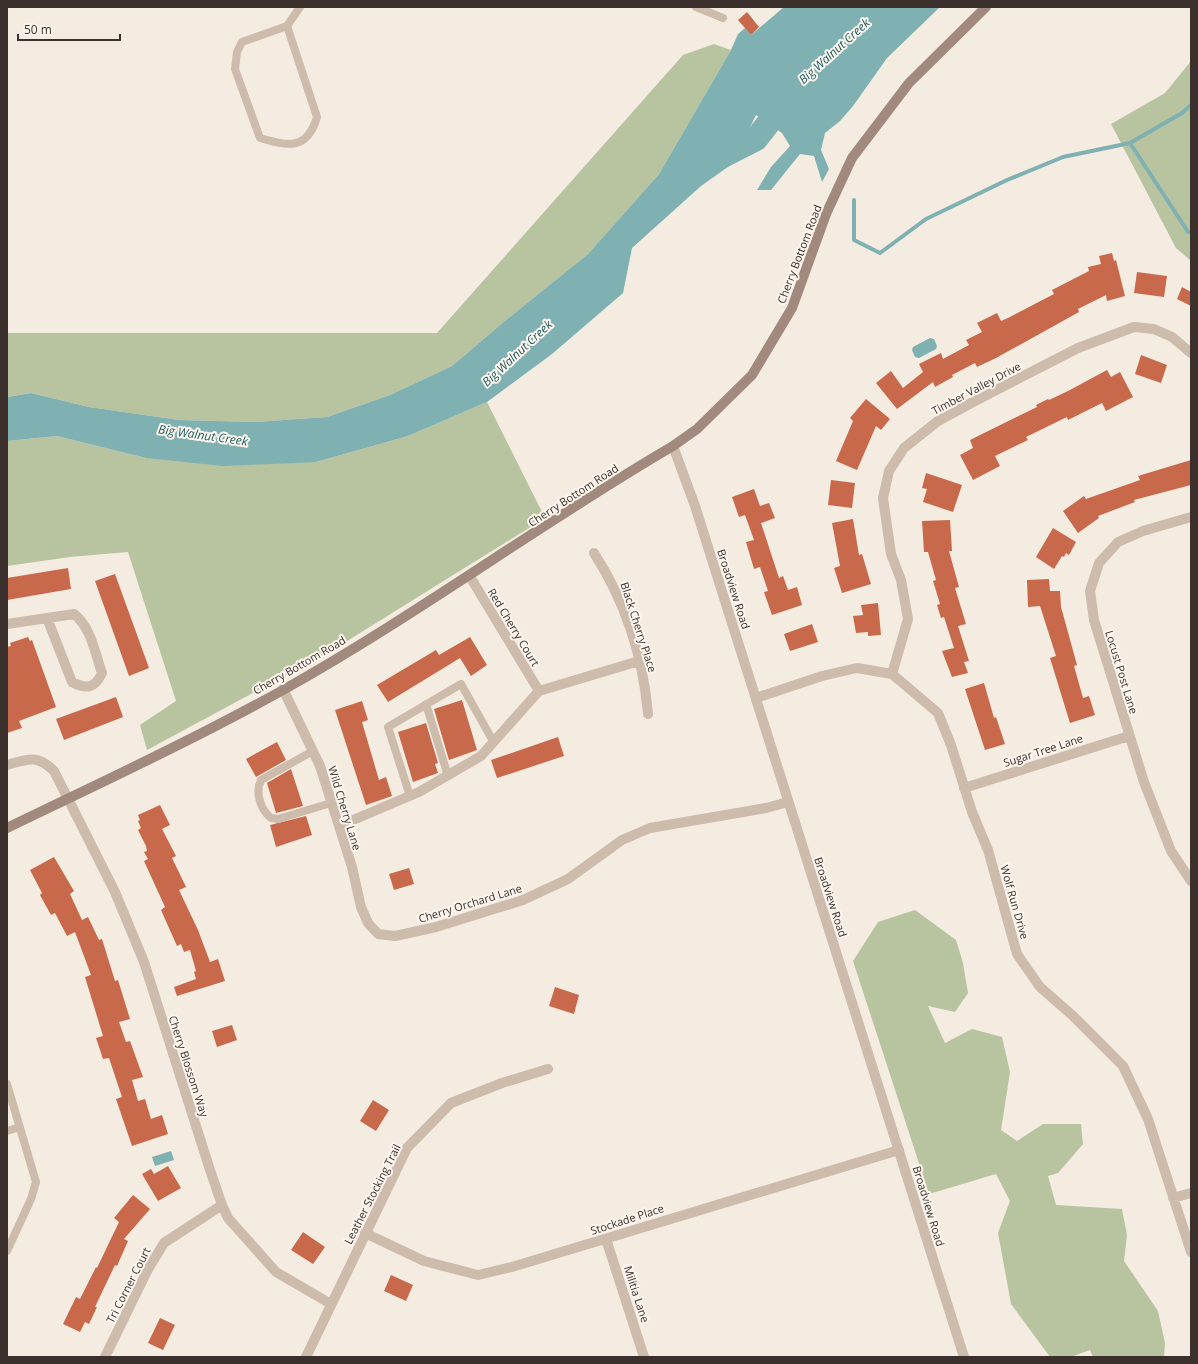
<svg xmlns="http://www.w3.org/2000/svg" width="1198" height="1364" font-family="'Open Sans',sans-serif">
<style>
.green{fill:#b8c4a0}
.water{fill:#7fb0b2}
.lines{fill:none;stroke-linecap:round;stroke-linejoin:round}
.stream{stroke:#7fb0b2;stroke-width:4}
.river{stroke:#7fb0b2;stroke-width:24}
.building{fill:#c8694b}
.service{stroke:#cdbbac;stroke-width:8}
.minor{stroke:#cdbbac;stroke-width:10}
.tertiary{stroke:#cdbbac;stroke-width:10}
.secondary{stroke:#a18a7d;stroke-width:10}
.labels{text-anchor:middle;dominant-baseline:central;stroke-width:4;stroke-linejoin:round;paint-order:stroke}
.street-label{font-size:11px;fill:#3b302b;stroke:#fbf5ee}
.water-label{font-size:12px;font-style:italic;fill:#1f5a5e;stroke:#fbf5ee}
</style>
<rect width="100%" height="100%" fill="#f4ebe1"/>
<path class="green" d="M 714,44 L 731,50 L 659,174 L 588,254 L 506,320 L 452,366 L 390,395 L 327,417 L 255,422 L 179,420 L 89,407 L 31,393 L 7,397 L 7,333 L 437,333 L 683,55 Z
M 1191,61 L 1191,261 L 1176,248 L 1111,124 L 1165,93 Z
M 487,402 L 545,518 L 331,651 L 147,750 L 140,725 L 176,701 L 128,552 L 70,557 L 7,566 L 7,441 L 57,436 L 146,458 L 316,462 L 408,436 Z
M 915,910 L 956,940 L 963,963 L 968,993 L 955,1012 L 928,1006 L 945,1043 L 972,1029 L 1002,1037 L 1010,1072 L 1001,1130 L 1017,1141 L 1043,1124 L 1081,1124 L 1083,1144 L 1058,1173 L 1048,1176 L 1056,1205 L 1122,1209 L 1127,1235 L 1124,1261 L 1158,1311 L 1165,1343 L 1164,1357 L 1093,1357 L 1090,1350 L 1071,1357 L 1050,1357 L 1011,1304 L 998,1233 L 1010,1201 L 996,1174 L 929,1194 L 853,961 L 878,922 Z"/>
<path class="water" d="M 784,7 L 940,7 L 887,58 L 853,106 L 840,121 L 825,133 L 821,150 L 829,169 L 822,182 L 814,156 L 800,154 L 771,190 L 757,190 L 771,167 L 790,146 L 782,133 L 756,115 L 732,164 L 701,186 L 632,248 L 623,293 L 552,354 L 487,402 L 408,436 L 316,462 L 223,466 L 146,458 L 57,436 L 7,441 L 7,397 L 31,393 L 89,407 L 179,420 L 255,422 L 327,417 L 390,395 L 452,366 L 506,320 L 588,254 L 659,174 L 731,50 L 738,34 L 745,28 L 751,35 Z
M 930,338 L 934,339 L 937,346 L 936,349 L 919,358 L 915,357 L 912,350 L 913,347 Z
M 171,1151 L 174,1160 L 155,1166 L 152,1157 Z"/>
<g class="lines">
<path class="stream" d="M 1130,143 L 1188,232 L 1191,232
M 854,200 L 854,240 L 880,253 L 926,219 L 1007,180 L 1063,157 L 1130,143 L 1182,113 L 1191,105"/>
<path class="river" d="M 711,162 L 756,139 L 788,98"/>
</g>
<path class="building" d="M 747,12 L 759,27 L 751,35 L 738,20 Z
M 1112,253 L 1114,261 L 1116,260 L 1125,296 L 1107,301 L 1106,295 L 1078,309 L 1079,312 L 996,358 L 977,367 L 975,363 L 952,375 L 953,377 L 935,387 L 933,382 L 897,409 L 876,383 L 891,371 L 903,388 L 923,372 L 919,364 L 941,353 L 943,359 L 969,345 L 966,340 L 982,332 L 977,323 L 997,313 L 1001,321 L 1008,318 L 1054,294 L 1052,290 L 1089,271 L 1088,267 L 1101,264 L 1099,256 Z
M 1137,272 L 1167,276 L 1164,297 L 1134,293 Z
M 1182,287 L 1191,292 L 1191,306 L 1177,299 Z
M 1141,355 L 1167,365 L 1161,383 L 1135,374 Z
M 1107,370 L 1111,377 L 1120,372 L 1133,397 L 1106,411 L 1102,403 L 1068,420 L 1067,417 L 1026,437 L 1028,440 L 995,456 L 1000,466 L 973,480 L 960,455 L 973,448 L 970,440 L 1037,407 L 1036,405 L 1048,399 L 1049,400 L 1068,391 Z
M 866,399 L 890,419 L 881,430 L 876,426 L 857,470 L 836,461 L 853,421 L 850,418 Z
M 1191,460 L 1191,485 L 1134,500 L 1135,502 L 1098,516 L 1099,518 L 1078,533 L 1063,511 L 1084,496 L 1086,499 L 1140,480 L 1138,476 Z
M 926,473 L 962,485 L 953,512 L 923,502 L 927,489 L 922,488 Z
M 831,480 L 855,483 L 852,508 L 828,505 Z
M 754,489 L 760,506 L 769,503 L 775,518 L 761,523 L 779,578 L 783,576 L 788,590 L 797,587 L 802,605 L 772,615 L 764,592 L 768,591 L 760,567 L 754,569 L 746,542 L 754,540 L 745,515 L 739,517 L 732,497 Z
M 853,519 L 859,555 L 862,554 L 871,584 L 842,593 L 834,568 L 840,566 L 832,523 Z
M 950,520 L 952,551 L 949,551 L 959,587 L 955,588 L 966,624 L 958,626 L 969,661 L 964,662 L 968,673 L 952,677 L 942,651 L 954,648 L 944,617 L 941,618 L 937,605 L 940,604 L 933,581 L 936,580 L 928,552 L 924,552 L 922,521 Z
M 1053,528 L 1076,542 L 1069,555 L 1066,553 L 1064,557 L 1062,556 L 1054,569 L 1036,557 Z
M 68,568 L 71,589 L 7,600 L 7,578 Z
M 115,574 L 149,668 L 129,676 L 95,581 Z
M 1049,579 L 1050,591 L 1060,591 L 1061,607 L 1077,665 L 1074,666 L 1083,698 L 1089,696 L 1095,715 L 1070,723 L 1050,658 L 1056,656 L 1040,606 L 1028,607 L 1027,580 Z
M 878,603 L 881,635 L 868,636 L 868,632 L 856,633 L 853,616 L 863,615 L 861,605 Z
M 812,624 L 818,642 L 790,651 L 784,634 Z
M 28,637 L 30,641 L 32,640 L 56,707 L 19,721 L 22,728 L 7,733 L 7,647 L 11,646 L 10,643 Z
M 470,637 L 487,665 L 471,676 L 460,658 L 388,702 L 377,685 L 436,650 L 439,655 Z
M 984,683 L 994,718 L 996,717 L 1005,744 L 985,750 L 965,689 Z
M 116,697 L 123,717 L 64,740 L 56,719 Z
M 462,700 L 477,750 L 449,760 L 434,709 Z
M 362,701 L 368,720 L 362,722 L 379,780 L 386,777 L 392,796 L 366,805 L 335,710 Z
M 426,723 L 438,763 L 435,764 L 438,773 L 413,782 L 398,732 Z
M 558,737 L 564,756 L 497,778 L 491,760 Z
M 277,742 L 286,760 L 256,777 L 246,759 Z
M 291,769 L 303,806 L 276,813 L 267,783 Z
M 160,805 L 170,825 L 162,829 L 176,856 L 172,858 L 186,887 L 179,890 L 198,930 L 210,962 L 218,959 L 225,981 L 177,996 L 174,987 L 196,979 L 194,972 L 196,971 L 190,950 L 184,952 L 181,944 L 177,946 L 161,910 L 165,907 L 144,861 L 148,859 L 144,852 L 147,851 L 146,846 L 138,830 L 141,828 L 138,821 L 140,820 L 138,815 Z
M 306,816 L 312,835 L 276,847 L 270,825 Z
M 54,857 L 74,891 L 70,894 L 82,920 L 88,917 L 99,940 L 102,939 L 115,981 L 118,980 L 130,1019 L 119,1022 L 126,1042 L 130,1041 L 143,1077 L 132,1080 L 138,1101 L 145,1099 L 151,1119 L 162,1115 L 168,1134 L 132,1146 L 116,1099 L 122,1097 L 109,1058 L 103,1059 L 96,1038 L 103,1036 L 85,977 L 91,975 L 75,932 L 67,936 L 55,913 L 51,915 L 40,895 L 42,893 L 30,870 Z
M 409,868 L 414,884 L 394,890 L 389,874 Z
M 555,987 L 579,995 L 574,1014 L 549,1006 Z
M 232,1025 L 237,1040 L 217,1047 L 212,1031 Z
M 373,1100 L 389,1110 L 376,1131 L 360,1121 Z
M 168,1166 L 181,1188 L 158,1201 L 142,1174 L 151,1169 L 154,1174 Z
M 133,1195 L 150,1209 L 124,1239 L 128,1241 L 117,1266 L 115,1265 L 95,1307 L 97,1307 L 89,1324 L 85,1322 L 80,1332 L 63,1324 L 76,1297 L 80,1299 L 96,1267 L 97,1268 L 119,1222 L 114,1218 Z
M 303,1232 L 325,1247 L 313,1264 L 291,1250 Z
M 391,1275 L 413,1285 L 406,1301 L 384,1291 Z
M 160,1318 L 175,1325 L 163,1350 L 148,1343 Z"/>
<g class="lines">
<path class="service" d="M 696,7 L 723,18
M 287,26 L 317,117 C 307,151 288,146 260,138 L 235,69 L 237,52 L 242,42 L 287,26 L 300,7
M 426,704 L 448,776
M 313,751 L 261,780 C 255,792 260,809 271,818 L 278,819 L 331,803
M 410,796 L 388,727 L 461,684 L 493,741
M 7,1084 L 36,1182 L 31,1199 L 7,1251
M 7,1131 L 20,1127"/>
<path class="minor" d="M 1191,517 L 1143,531 L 1118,542 L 1099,563 L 1090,591 L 1094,620 L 1144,782 L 1171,851 L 1191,881
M 594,553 C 625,601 643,657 648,714
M 469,575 L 539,691
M 7,624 L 74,614 C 91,627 95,653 102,673 C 95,688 87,690 72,682 L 47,618
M 892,674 L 908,619 L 901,580 L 891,554 L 883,498 L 889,471 L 904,448 L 938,421 L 973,402 L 1078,348 L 1134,327 L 1154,329 L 1172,337 L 1191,353
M 283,689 L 320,766 L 352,867 L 361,907 L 368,923 L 378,934 L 395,936 L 436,927 L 523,900 L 568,879 L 622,840 L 650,828 L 766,808 L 788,802
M 756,698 L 822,676 L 857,668 L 892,674 L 938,713 L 951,745 L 972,812 L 988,850 L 1017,954 L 1040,987 L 1072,1015 L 1123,1066 L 1148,1119 L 1191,1252
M 7,765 C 28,759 37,754 54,771 L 115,892 L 144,962 L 210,1170 L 222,1205 L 228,1218 L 276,1272 L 331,1304
M 964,788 L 1129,736
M 339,826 L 419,792 L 481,756 L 539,691 L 639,661
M 1173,1198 L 1191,1193
M 365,1233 L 424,1261 L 478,1275 L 512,1267 L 899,1150
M 606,1239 L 644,1357
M 105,1357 L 147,1271 L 164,1243 L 222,1205
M 306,1357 L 407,1148 L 451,1103 L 502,1083 L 548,1069"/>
<path class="tertiary" d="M 673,446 L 695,506 L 964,1357"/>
<path class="secondary" d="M 7,828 C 100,783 193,740 283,690 C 417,615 541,523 673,446 L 697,429 L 752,375 L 792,308 L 826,214 L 852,158 L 909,83 L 986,7"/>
</g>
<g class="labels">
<g class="street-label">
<text transform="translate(799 254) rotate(-69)">Cherry Bottom Road</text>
<text transform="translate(976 388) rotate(-28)">Timber Valley Drive</text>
<text transform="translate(573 495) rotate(-33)">Cherry Bottom Road</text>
<text transform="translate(734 589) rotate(72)">Broadview Road</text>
<text transform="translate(514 627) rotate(59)">Red Cherry Court</text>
<text transform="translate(639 627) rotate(72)">Black Cherry Place</text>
<text transform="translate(299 665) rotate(-30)">Cherry Bottom Road</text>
<text transform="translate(1122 672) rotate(73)">Locust Post Lane</text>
<text transform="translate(1043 750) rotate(-18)">Sugar Tree Lane</text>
<text transform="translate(345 808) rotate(73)">Wild Cherry Lane</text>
<text transform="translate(831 897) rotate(72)">Broadview Road</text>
<text transform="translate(1015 902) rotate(74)">Wolf Run Drive</text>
<text transform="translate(470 903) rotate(-17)">Cherry Orchard Lane</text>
<text transform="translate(189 1066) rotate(72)">Cherry Blossom Way</text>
<text transform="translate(372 1194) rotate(-63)">Leather Stocking Trail</text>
<text transform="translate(929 1206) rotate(73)">Broadview Road</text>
<text transform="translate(627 1219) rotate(-18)">Stockade Place</text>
<text transform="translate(128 1285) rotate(-63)">Tri Corner Court</text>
<text transform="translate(637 1294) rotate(72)">Militia Lane</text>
</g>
<g class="water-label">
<text transform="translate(834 51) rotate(-42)">Big Walnut Creek</text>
<text transform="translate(517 353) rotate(-43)">Big Walnut Creek</text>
<text transform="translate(203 435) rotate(8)">Big Walnut Creek</text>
</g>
</g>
<rect width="1198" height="1364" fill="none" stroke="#3b302b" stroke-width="16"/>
<path d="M18 34v6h102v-6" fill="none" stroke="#3b302b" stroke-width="2"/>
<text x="24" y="34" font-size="12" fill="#3b302b" stroke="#fbf5ee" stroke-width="3" paint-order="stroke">50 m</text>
</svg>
